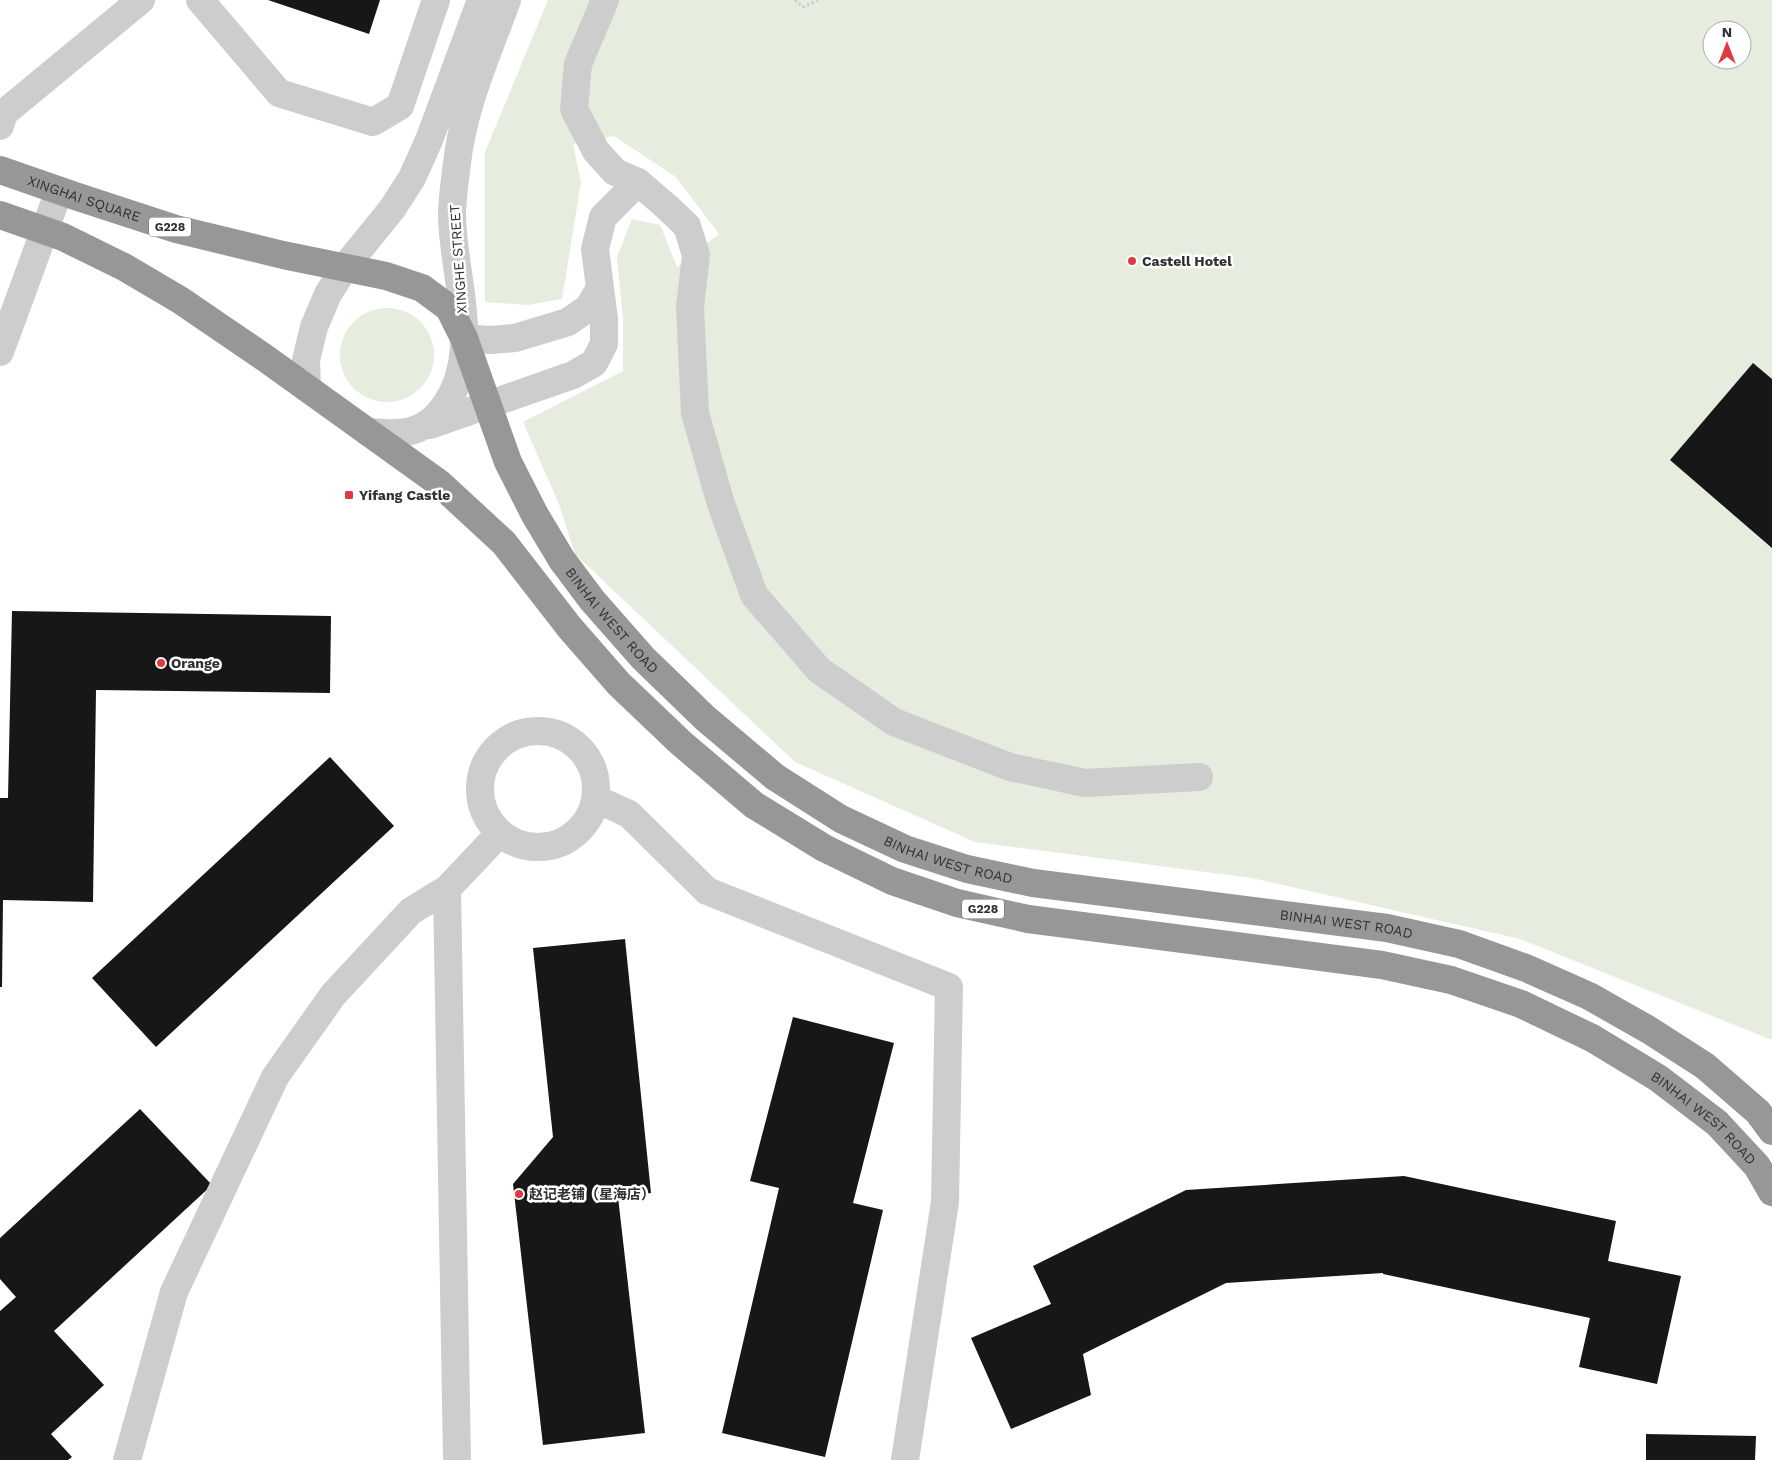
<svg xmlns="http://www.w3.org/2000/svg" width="1772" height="1460" font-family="'Work Sans','Noto Sans SC',sans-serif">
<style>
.green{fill:#e6ecde;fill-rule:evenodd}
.building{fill:#171717}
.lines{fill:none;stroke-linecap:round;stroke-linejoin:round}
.path{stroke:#cdcdcd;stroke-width:3;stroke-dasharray:2.5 2.5;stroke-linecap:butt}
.minor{stroke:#cdcdcd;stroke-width:28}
.highway{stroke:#979797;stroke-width:28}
.poi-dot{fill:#df3a43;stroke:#fff;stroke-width:2}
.labels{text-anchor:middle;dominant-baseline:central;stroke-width:5;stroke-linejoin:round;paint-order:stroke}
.shield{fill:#fff;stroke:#6e6e6e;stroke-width:1}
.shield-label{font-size:12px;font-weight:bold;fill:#303030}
.street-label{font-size:14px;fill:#303030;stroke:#fff}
.poi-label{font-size:14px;font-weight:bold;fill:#303030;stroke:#fff;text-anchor:start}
</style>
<rect width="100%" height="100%" fill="#fff"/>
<path class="green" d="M 548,0 L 1772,0 L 1772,1040 L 1520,939 L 1252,878 L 975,842 L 795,762 L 575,554 L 559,504 L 523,422 L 623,371 L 623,319 L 617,257 L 632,219 L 660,225 L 677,267 L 719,234 L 676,177 L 614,136 L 573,144 L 581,182 L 562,299 L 528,305 L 485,302 L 485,152 ZM 1712,30 L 1742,30 L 1742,60 L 1712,60 Z
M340 355a47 47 0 1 1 94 0a47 47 0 1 1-94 0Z"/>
<path class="building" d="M 268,0 L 380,0 L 369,34 Z
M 1753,363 L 1772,379 L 1772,548 L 1670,460 Z
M 12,611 L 331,616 L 330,693 L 96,690 L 93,902 L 3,900 L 2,987 L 0,987 L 0,798 L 8,798 Z
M 330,757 L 394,826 L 156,1047 L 92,978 Z
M 625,939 L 651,1193 L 618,1197 L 645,1433 L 543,1445 L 513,1184 L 553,1137 L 533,948 Z
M 793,1017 L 894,1043 L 853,1203 L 883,1210 L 825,1457 L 722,1433 L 779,1188 L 750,1181 Z
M 140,1109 L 212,1185 L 54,1331 L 104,1385 L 51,1434 L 72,1457 L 68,1460 L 0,1460 L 0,1311 L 16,1297 L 0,1279 L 0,1238 Z
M 1404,1176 L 1616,1221 L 1608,1261 L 1681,1276 L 1657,1384 L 1579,1367 L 1590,1318 L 1383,1274 L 1383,1273 L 1226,1283 L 1083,1354 L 1091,1395 L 1011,1429 L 971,1338 L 1051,1304 L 1033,1266 L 1186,1190 Z
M 1646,1434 L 1756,1436 L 1755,1460 L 1646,1460 Z"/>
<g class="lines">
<path class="path" d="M 795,0 L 803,7 L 818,0"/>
<path class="minor" d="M 200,0 L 279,93 L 373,122 L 400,106 L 436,0
M 605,0 L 578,64 L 574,109 L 596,151 L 615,172 L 638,182 L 667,207 L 687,226 L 696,255 L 690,307 L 695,413 L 720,501 L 754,595 L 819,670 L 894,722 L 1010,767 L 1085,783 L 1199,777
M 0,126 L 4,113 L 141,0
M 464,338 L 491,340 L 515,338 L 568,322 L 588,308 L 599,290
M 0,352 L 59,191
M 307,388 L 306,360 L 314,327 L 328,294 L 345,267 L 392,209 L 412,178 L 429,140 L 481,0
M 430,425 L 573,375 L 594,363 L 604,344 L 604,319 L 595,249 L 603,217 L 638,182
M 368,432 C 383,433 402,435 417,429 C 427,425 437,417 443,408 C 484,355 453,277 452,216 C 452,199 455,180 457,163 C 463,107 488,53 507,0
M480 789a58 58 0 1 1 116 0a58 58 0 1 1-116 0Z
M 596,799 L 629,814 L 707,891 L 949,987 L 945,1202 L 905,1460
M 127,1460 L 174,1292 L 275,1077 L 333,995 L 411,911 L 447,889
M 457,1460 L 447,889 L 500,833"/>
<g class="highway">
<path id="s1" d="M 0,170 L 78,197 L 176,229 L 283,255 L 386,276 L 422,288 L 449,308 L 464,338 L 508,462 L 535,515 L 562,560 L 592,600 L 643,658 L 705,718 L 775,777 L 841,819 L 905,849 L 967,869 L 1033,883 L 1387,928 L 1459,944 L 1526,968 L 1589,996 L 1649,1030 L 1705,1066 L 1758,1112 L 1772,1131"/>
<path id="s2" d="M 0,215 L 63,237 L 124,267 L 180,300 L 265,358 L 439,483 L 504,543 L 570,628 L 619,684 L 681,743 L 754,805 L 824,848 L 892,881 L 957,903 L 1028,919 L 1382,965 L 1451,980 L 1521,1004 L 1592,1038 L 1658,1078 L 1717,1123 L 1757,1166 L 1772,1192"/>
</g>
</g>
<g class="poi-dot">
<circle cx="1132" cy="261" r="5"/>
<rect x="344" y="490" width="10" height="10" rx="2.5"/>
<circle cx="161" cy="663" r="5"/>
<circle cx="519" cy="1194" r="5"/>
</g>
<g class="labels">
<g class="shield">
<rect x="149" y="217.5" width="42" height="19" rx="4"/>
<rect x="962" y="899.5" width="42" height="19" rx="4"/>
</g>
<g class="shield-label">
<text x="170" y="227">G228</text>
<text x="983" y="909">G228</text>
</g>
<g class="street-label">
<text stroke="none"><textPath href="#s1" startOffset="89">XINGHAI SQUARE</textPath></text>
<text transform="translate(458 259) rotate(-94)">XINGHE STREET</text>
<text stroke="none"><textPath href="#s1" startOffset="828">BINHAI WEST ROAD</textPath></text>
<text stroke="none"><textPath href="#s1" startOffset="1248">BINHAI WEST ROAD</textPath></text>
<text stroke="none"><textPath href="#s1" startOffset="1652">BINHAI WEST ROAD</textPath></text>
<text stroke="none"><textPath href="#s2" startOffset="1986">BINHAI WEST ROAD</textPath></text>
</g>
<g class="poi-label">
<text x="1142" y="261">Castell Hotel</text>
<text x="359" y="495">Yifang Castle</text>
<text x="171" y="663">Orange</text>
<text x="529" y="1194">赵记老铺（星海店）</text>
</g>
</g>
<g transform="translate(1727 45)"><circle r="24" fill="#ffffff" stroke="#acacac"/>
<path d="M0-4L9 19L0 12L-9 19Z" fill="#df3a43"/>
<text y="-8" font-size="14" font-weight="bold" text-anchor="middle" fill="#303030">N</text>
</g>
</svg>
